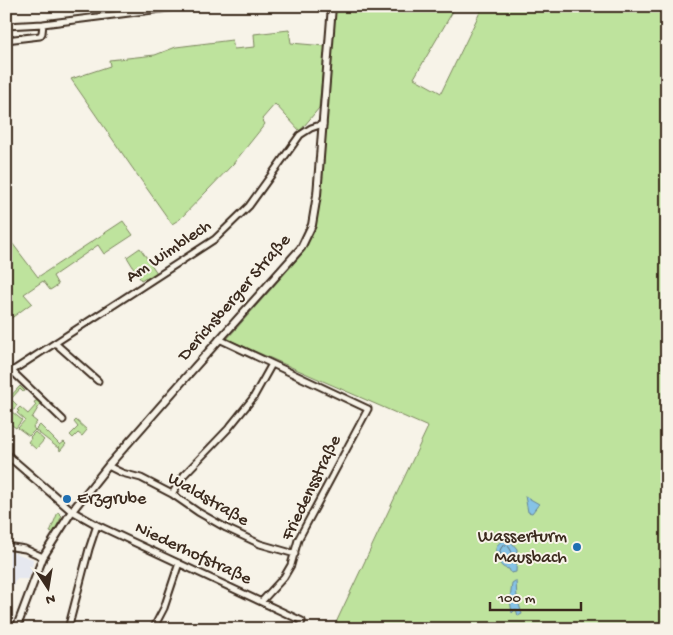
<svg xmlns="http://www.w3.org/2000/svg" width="673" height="635" font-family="'Gochi Hand',sans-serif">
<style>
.built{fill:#e6e8ef}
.green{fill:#bee39d;stroke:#7c865e}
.water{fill:#86c3e6;stroke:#688696}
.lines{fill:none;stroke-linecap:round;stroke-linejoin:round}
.shore{stroke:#59676e;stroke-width:1}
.minor-casing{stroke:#3b2a1e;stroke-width:9}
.tertiary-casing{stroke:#3b2a1e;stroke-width:10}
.minor{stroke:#f7f3e8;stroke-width:5}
.tertiary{stroke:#f7f3e8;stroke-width:6}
.poi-dot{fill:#1f6fb2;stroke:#f7f3e8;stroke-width:2}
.labels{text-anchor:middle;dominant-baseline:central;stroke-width:4;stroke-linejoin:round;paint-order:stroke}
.street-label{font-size:18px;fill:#3b2a1e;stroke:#f7f3e8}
.poi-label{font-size:18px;fill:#3b2a1e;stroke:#f7f3e8;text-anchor:start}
</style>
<rect width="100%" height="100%" fill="#f7f3e8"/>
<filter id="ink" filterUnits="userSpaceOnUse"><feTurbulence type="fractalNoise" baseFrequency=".02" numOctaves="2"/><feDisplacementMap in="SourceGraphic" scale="10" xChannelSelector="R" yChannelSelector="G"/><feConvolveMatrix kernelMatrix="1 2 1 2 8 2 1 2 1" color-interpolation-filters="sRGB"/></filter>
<g filter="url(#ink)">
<path class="built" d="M 6,550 L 33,559 L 32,571 L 28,579 L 16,579 L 6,601 Z"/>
<path class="green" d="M 336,6 L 456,6 L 414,78 L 441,93 L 483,6 L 547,6 L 556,10 L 558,6 L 667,6 L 667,629 L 333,629 L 428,427 L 227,339 L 302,254 C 323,218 322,181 325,140 C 329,95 331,51 336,6 Z
M 289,30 L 291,43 L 325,46 L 319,108 L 300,131 L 275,104 L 262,119 L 265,124 L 233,164 L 180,219 L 172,224 L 131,166 L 71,79 L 110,66 L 109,60 L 155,55 L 176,47 L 232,40 L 234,49 L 255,47 L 254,34 Z
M 123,221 L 133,235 L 104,254 L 98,245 L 53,276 L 58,285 L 50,290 L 43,281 L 24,294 L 32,303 L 6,322 L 6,284 L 11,281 L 6,276 L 6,235 L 38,277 Z
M 140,248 L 157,273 L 148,279 L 146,277 L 141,280 L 127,257 Z
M 20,386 L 25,391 L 23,392 L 20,389 L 11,399 L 17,405 L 13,410 L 7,405 L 8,403 L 6,401 Z
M 38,400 L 41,403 L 32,418 L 37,422 L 33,427 L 35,430 L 29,436 L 18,428 L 25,420 L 17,413 L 19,411 L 17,410 L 20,407 L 28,414 L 36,405 L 34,402 Z
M 12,412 L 22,420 L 16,428 L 6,421 L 6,419 Z
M 76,420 L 87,430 L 82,436 L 78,433 L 73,438 L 70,435 L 78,427 L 74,422 Z
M 40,425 L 60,445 L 64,442 L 66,444 L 60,451 L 59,446 L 58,448 L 35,430 Z
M 35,432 L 44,440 L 36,449 L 28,442 L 31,438 L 30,437 Z
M 58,512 L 62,516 L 53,533 L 50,532 Z"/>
<path class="water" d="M 525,496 L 539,504 L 532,513 L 528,512 Z
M 508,538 L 517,549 L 516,572 L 511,573 L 509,569 C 502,568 500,565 498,559 C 493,548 497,542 508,538 Z
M 515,581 L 516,581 L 517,598 L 522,614 L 518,616 L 516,609 L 512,613 L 510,600 L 512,583 Z"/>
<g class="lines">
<path class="shore" d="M 503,545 L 507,545 C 512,550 515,558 511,563 C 504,563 501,558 500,551 Z"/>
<defs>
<path id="minor" d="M 6,26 L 43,24 L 184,6
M 6,40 L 40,36 L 42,33 L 43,24
M 219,339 L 368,409 L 298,540 L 291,565 L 284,577 L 262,601
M 55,343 L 98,381
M 12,371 L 63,420
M 6,375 L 215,239 L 249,206 L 300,135 L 311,128 L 323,124
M 108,466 L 122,473 L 141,478 L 172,494 L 198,512 L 226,528 L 260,544 L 295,554
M 172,494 L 184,475 L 228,429 L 253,398 L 272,364
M 72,511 L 97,525 L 302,621 L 299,629
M 6,546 L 25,549 L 43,557
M 68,629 L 89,549 L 97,525
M 153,629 L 164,608 L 179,563"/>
<path id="tertiary" d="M 6,454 L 72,511
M 16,629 L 43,557 L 72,511 L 108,466 L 194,368 L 301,248 L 312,225 L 317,195 L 332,6"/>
</defs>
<use href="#minor" class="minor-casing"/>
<use href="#tertiary" class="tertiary-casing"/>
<use href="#minor" class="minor"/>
<use href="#tertiary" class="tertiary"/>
</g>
</g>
<g class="poi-dot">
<circle cx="67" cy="499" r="5"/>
<circle cx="577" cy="547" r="5"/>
</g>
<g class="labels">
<g class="street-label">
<text transform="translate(169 252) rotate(-34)">Am Wimblech</text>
<text transform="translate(235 298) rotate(-49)">Derichsberger Straße</text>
<text transform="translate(312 488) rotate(-64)">Friedensstraße</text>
<text transform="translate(208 500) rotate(30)">Waldstraße</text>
<text transform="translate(193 554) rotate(25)">Niederhofstraße</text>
</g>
<g class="poi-label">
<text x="77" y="499">Erzgrube</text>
<text x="567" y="537" text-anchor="end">Wasserturm<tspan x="567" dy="21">Mausbach</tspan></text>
</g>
</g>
<rect width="673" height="635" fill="none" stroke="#f7f3e8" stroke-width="25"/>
<rect x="12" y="12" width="648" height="610" fill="none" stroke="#3b2a1e" stroke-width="2" filter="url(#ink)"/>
<g transform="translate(48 588) rotate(168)" stroke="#f7f3e8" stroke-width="4" paint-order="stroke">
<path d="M0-4L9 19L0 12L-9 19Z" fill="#3b2a1e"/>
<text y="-8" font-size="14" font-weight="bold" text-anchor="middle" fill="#3b2a1e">N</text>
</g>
<path d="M490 602v8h91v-8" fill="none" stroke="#3b2a1e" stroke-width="2.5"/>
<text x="498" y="602" font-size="15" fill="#3b2a1e" stroke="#f7f3e8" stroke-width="4" paint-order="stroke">100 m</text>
</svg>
